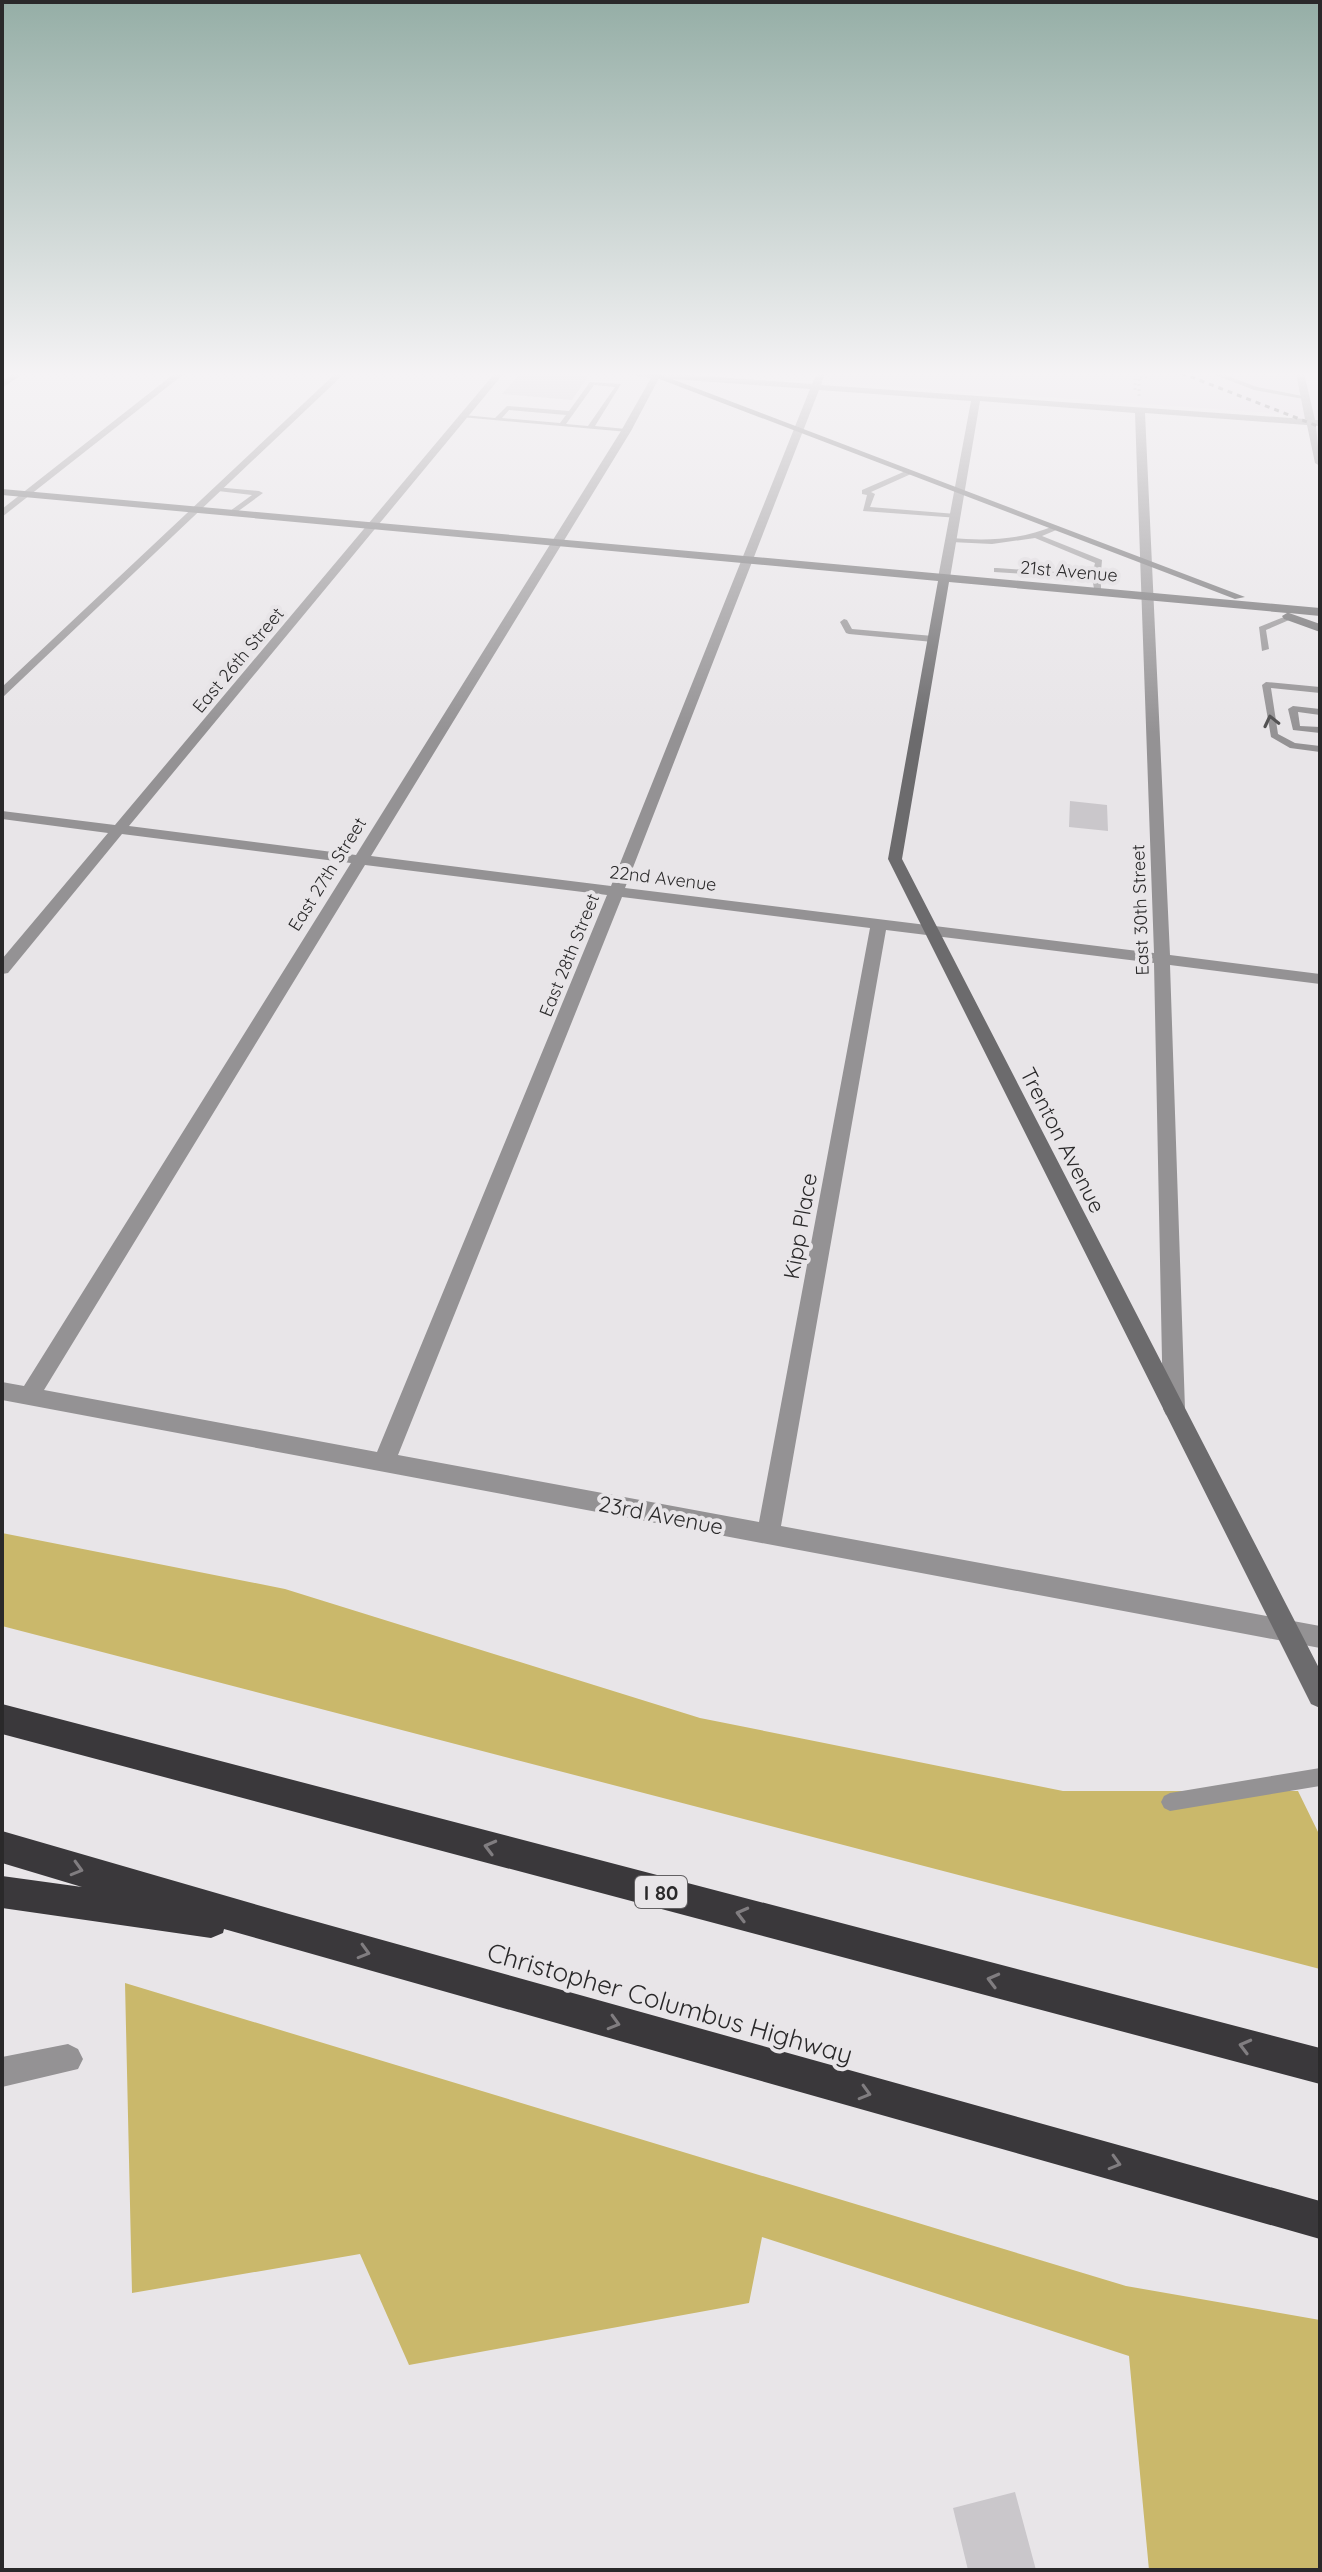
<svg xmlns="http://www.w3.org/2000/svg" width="1322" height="2572" font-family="Quicksand,sans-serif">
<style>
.built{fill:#e2dae4}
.green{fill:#cab86b}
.building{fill:#cac7cb}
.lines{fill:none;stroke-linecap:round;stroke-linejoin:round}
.path{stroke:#aeacae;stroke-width:3;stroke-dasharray:2 3;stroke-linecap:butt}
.lane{fill:#949294;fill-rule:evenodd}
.street{fill:#949294;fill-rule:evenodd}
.secondary{fill:#6c6b6d;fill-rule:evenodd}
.highway{fill:#3a383b;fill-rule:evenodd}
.rail{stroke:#585758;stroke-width:3;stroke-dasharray:5 5;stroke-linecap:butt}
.oneway{stroke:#4f4e4f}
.oneway2{stroke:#807d80}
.labels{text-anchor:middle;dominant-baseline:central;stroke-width:8;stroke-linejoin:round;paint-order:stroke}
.far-street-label{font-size:18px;fill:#2a292a;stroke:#e8e5e8}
.shield{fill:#e8e5e8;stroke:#636163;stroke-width:2}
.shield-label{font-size:20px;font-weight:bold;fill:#2a292a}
.street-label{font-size:22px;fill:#2a292a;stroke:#e8e5e8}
.near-street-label{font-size:26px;fill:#2a292a;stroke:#e8e5e8}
</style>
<rect width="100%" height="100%" fill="#e8e5e8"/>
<path class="built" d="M 834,373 L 1304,373 L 1307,384 L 1320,385 L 1320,461 L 1310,424 L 1285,414 L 830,382 Z"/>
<path class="green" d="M 2,1533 L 285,1589 L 700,1718 L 1063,1791 L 1298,1791 L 1320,1836 L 1320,1969 L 2,1626 Z
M 125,1983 L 1126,2286 L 1320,2320 L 1320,2570 L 1149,2570 L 1129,2356 L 762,2237 L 749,2303 L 409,2365 L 360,2254 L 132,2293 Z"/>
<path class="building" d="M 520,373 L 563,373 L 589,375 L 572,400 L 502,394 Z
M 1070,801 L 1107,805 L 1108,831 L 1069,827 Z
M 1015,2492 L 1036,2570 L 968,2570 L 953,2508 Z"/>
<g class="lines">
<path class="path" d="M 1135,373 L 1135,393
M 1139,396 L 1139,377 L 1147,377 L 1142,373"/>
<path class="lane" d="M 1210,373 L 1219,373 L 1257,387 L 1307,397 L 1304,399 L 1254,390 Z
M 590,382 L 621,384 L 595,426 L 626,429 L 628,432 L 461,417 L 464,415 L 495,418 L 507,406 L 569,411 ZM 594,385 L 615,387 L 588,426 L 566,424 ZM 509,410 L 566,415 L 560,423 L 502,418 Z
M 908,470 L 911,474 L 871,492 L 875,494 L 870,507 L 956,514 L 959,514 L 959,518 L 863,511 L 867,495 L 862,494 L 862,490 Z
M 215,487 L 259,491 L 263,493 L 233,515 L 229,513 L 230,511 L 252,495 L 218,491 Z
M 1054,526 L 1061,528 L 1042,536 L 1102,560 L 1101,572 L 1094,576 L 1101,582 L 1101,594 L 1095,594 L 1093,583 L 1086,578 L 994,572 L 994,568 L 997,568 L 1087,574 L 1093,571 L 1095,563 L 1035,538 L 992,544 L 951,542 L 947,540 L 951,538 C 987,541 1020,540 1054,526 Z
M 1289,615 L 1296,617 L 1266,630 L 1269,649 L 1262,651 L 1259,627 Z
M 844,619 L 847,620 L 852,629 L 933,636 L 937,639 L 933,642 L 849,634 L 846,633 L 840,622 Z
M 1266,682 L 1320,687 L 1320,693 L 1271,688 L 1278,734 L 1295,743 L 1320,746 L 1320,752 L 1290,748 L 1271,737 L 1262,685 Z
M 1293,706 L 1320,709 L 1320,715 L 1298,712 L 1300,726 L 1320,727 L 1320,733 L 1293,730 L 1288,709 Z
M 1320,1768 L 1320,1786 L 1170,1811 L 1164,1808 L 1161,1802 L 1164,1796 L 1170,1793 Z"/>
<path class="street" d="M 14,373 L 24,373 L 2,388 L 2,381 Z
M 175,373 L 185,373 L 2,517 L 2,509 Z
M 336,373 L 345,373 L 2,698 L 2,687 Z
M 495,373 L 504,373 L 129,826 L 356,855 L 621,431 L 651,378 L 617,373 L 662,373 L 812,384 L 817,373 L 825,373 L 821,385 L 1305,419 L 1296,373 L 1304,373 L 1315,420 L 1320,420 L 1320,426 L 1316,426 L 1320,466 L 1315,463 L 1307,425 L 1145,413 L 1170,955 L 1320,974 L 1320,984 L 1170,965 L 1185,1409 L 1182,1415 L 1174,1418 L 1166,1415 L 1163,1409 L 1154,963 L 886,930 L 781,1526 L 1320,1626 L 1320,1648 L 2,1400 L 2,1382 L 24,1386 L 351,863 L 122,834 L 8,973 L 2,974 L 2,959 L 108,833 L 2,819 L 2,811 L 115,825 ZM 659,378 L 810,389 L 611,886 L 371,856 L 631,431 ZM 819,390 L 971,401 L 938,578 L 944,581 L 950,578 L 980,401 L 1135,413 L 1154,953 L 625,888 ZM 365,865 L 607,895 L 377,1452 L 44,1390 ZM 622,897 L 870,928 L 759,1522 L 398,1455 Z
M 68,2044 L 78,2049 L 83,2059 L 78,2069 L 2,2087 L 2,2057 Z"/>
<path class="secondary" d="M 644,373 L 656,373 L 1245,597 L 1235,599 Z
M 2,489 L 1320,608 L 1320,616 L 1289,613 L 1320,624 L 1320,632 L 1284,619 L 1282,616 L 1287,613 L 949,582 L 902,859 L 1320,1670 L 1320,1708 L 1311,1704 L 888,859 L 938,581 L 2,495 Z"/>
<path class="highway" d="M 2,1704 L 1320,2048 L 1320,2084 L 2,1734 Z
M 2,1831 L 289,1914 L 1320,2201 L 1320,2239 L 224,1929 L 223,1933 L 211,1938 L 2,1908 L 2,1876 L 82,1887 L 2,1863 Z"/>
<path class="rail" d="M 1181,373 L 1320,427"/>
</g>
<defs><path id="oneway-chevron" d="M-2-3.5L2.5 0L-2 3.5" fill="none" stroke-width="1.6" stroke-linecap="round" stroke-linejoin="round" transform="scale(2)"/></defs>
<use class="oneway" href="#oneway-chevron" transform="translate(1271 721) rotate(-103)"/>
<g class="oneway2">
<use href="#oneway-chevron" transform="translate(490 1847) rotate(-165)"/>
<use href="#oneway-chevron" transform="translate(77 1869) rotate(16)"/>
<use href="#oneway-chevron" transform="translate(742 1914) rotate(-165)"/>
<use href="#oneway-chevron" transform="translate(364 1952) rotate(16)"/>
<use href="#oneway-chevron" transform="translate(993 1980) rotate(-165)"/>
<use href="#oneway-chevron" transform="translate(614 2023) rotate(16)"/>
<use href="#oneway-chevron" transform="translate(1245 2046) rotate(-165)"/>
<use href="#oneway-chevron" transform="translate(865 2093) rotate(16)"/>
<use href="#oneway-chevron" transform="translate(1115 2163) rotate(16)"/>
</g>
<linearGradient id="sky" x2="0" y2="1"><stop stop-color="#95aea6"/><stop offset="0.51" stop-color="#f5f3f5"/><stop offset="1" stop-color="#f5f3f5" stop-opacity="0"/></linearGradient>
<rect width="1322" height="733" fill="url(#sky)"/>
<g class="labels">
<g class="far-street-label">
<text transform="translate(1069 571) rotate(5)">21st Avenue</text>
<text transform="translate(238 660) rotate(-50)">East 26th Street</text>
<text transform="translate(327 874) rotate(-58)">East 27th Street</text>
<text transform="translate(663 878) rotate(7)">22nd Avenue</text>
<text transform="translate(1140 910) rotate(-92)">East 30th Street</text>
<text transform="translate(569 955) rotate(-68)">East 28th Street</text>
</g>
<rect class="shield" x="635" y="1876" width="52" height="32" rx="6"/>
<g class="shield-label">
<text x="661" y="1892">I 80</text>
</g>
<g class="street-label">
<text transform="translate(1063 1140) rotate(63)">Trenton Avenue</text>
<text transform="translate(800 1226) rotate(-80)">Kipp Place</text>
<text transform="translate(661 1515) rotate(11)">23rd Avenue</text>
</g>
<g class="near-street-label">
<text transform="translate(670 2003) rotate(16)">Christopher Columbus Highway</text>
</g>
</g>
<rect width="1322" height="2572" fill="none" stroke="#2a292a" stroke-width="8"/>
</svg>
